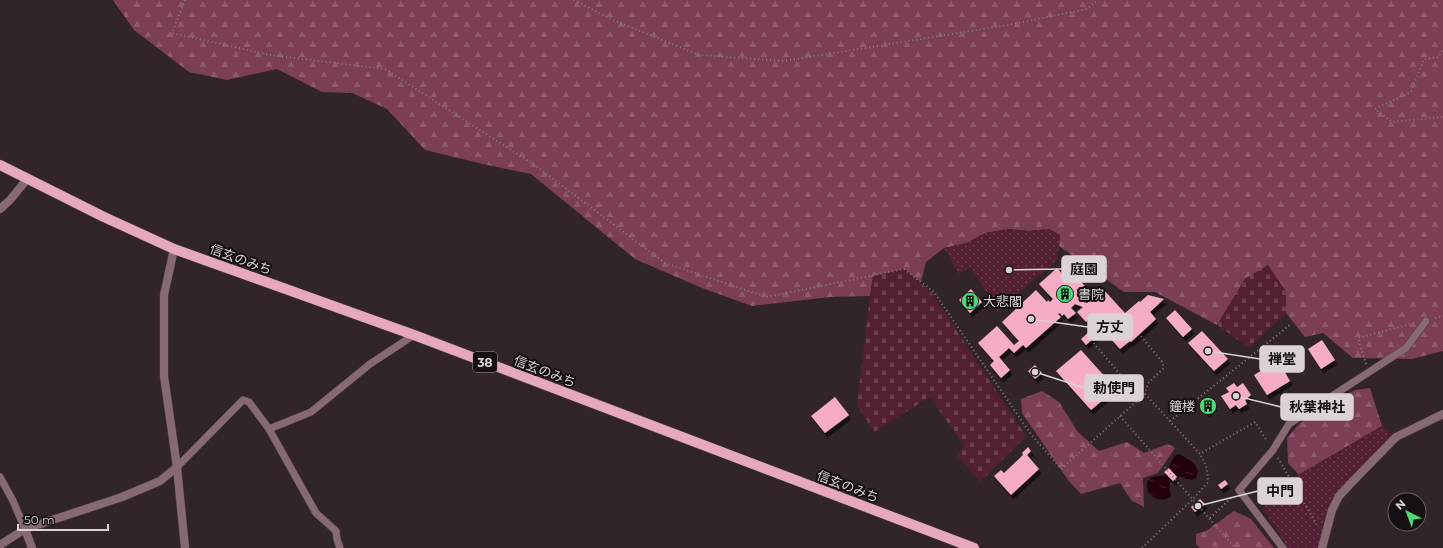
<svg xmlns="http://www.w3.org/2000/svg" width="1443" height="548" font-family="Montserrat,'Noto Sans JP',sans-serif">
<style>
.forest{fill:url(#forest-firs)}
.cemetery{fill:url(#cemetery-stones)}
.park{fill:url(#park-dots)}
.water{fill:url(#water-ripples)}
.building{fill:#f6adc3;filter:url(#shadow)}
.lines{fill:none;stroke-linecap:round;stroke-linejoin:round}
.service-casing{stroke:#4c4144;stroke-width:8}
.minor-casing{stroke:#4c4144;stroke-width:9}
.tertiary-casing{stroke:#4c4144;stroke-width:9}
.primary-casing{stroke:#4c4144;stroke-width:11}
.path{stroke:#857b7e;stroke-width:2;stroke-dasharray:1 3;stroke-linecap:butt}
.service{stroke:#876972;stroke-width:7}
.minor{stroke:#876972;stroke-width:8}
.tertiary{stroke:#876972;stroke-width:8}
.primary{stroke:#e6a9bb;stroke-width:10}
.labels{text-anchor:middle;dominant-baseline:central;stroke-width:4;stroke-linejoin:round;paint-order:stroke}
.shield{fill:#151011;stroke:#9f989a;stroke-width:1}
.shield-label{font-size:12px;font-weight:bold;fill:#dad2d4}
.street-label{font-size:13px;fill:#dad2d4;stroke:#151011}
.poi-label{font-size:13px;fill:#dad2d4;stroke:#151011;text-anchor:start}
.leader{fill:none;stroke:#dad2d4;stroke-width:1.5}
.callout-dot{fill:#dad2d4;stroke:#151011;stroke-width:1.5}
.callout{fill:#dad2d4;stroke:#dad2d4;stroke-width:1.5}
.callout-label{font-size:14px;text-anchor:middle;font-weight:bold;fill:#111}
</style>
<defs>
<pattern id="forest-firs" width="22" height="20" patternUnits="userSpaceOnUse"><rect width="22" height="20" fill="#7c3e54"/><path d="M5 1l3.5 6h-7zM16 11l3.5 6h-7z" fill="#8e596c"/></pattern>
<pattern id="cemetery-stones" width="16" height="16" patternUnits="userSpaceOnUse"><rect width="16" height="16" fill="#531f33"/><path d="M2 7V4a2 2 0 0 1 4 0v3zM10 15v-3a2 2 0 0 1 4 0v3z" fill="#6b3f50"/></pattern>
<pattern id="park-dots" width="8" height="8" patternUnits="userSpaceOnUse"><rect width="8" height="8" fill="#531f33"/><path d="M2 2h.1M6 6h.1" fill="none" stroke="#6b3f50" stroke-width="1.8" stroke-linecap="round"/></pattern>
<pattern id="water-ripples" width="26" height="14" patternUnits="userSpaceOnUse"><rect width="26" height="14" fill="#24000e"/><path d="M2 4q2-2 4 0t4 0M15 11q2-2 4 0t4 0" fill="none" stroke="#432430"/></pattern>
<filter id="shadow"><feDropShadow dx="2.5" dy="4.5" stdDeviation="0" flood-color="#0009"/></filter>
</defs>
<rect width="100%" height="100%" fill="#312529"/>
<path class="forest" d="M 113,0 L 1443,0 L 1443,351 L 1412,359 L 1353,358 L 1323,333 L 1305,337 L 1286,313 L 1286,291 L 1245,279 L 1217,325 L 1155,292 L 1124,292 L 1059,246 L 1060,235 L 1049,229 L 1029,231 L 1009,229 L 985,233 L 967,243 L 944,248 L 926,262 L 921,282 L 904,269 L 873,276 L 870,296 L 830,297 L 752,306 L 702,288 L 635,259 L 531,174 L 483,164 L 425,150 L 387,109 L 352,93 L 322,92 L 277,69 L 227,80 L 189,72 L 134,30 Z
M 1370,388 L 1382,426 L 1299,475 L 1288,463 L 1287,438 L 1300,423 L 1355,390 Z
M 1042,391 L 1059,402 L 1078,432 L 1099,451 L 1127,442 L 1144,453 L 1168,444 L 1175,448 L 1158,473 L 1143,478 L 1144,507 L 1131,500 L 1120,483 L 1081,494 L 1068,480 L 1022,413 L 1021,399 Z
M 1234,511 L 1251,519 L 1274,548 L 1200,548 L 1196,544 L 1196,534 L 1206,531 Z"/>
<path class="cemetery" d="M 1268,265 L 1286,291 L 1286,313 L 1249,348 L 1217,325 L 1245,279 Z
M 904,269 L 932,293 L 1026,436 L 980,482 L 957,455 L 964,446 L 930,397 L 874,432 L 857,405 L 868,312 L 873,276 Z"/>
<path class="park" d="M 1009,229 L 1029,231 L 1049,229 L 1060,235 L 1057,260 L 997,312 L 990,297 L 970,267 L 959,274 L 944,248 L 967,243 L 985,233 Z
M 1382,426 L 1396,437 L 1339,496 L 1322,548 L 1288,548 L 1263,508 L 1281,485 Z"/>
<path class="water" d="M 1177,454 C 1187,456 1194,462 1198,471 L 1196,478 L 1192,480 L 1177,476 C 1168,481 1169,486 1171,496 C 1163,504 1146,498 1147,485 C 1147,483 1148,481 1148,479 L 1156,476 L 1163,476 C 1170,470 1170,460 1177,454 Z"/>
<path class="building" d="M 1057,268 L 1067,279 L 1073,273 L 1085,286 L 1078,291 L 1083,297 L 1079,301 L 1087,303 L 1103,289 L 1125,313 L 1139,301 L 1140,302 L 1148,295 L 1164,299 L 1150,312 L 1156,319 L 1131,342 L 1130,341 L 1120,349 L 1091,317 L 1086,322 L 1077,312 L 1083,307 L 1075,304 L 1071,308 L 1076,313 L 1068,319 L 1064,314 L 1062,316 L 1060,313 L 1058,314 L 1061,317 L 1026,348 L 1023,345 L 1014,353 L 1009,348 L 999,357 L 1010,370 L 1001,378 L 990,365 L 994,361 L 978,343 L 997,326 L 1014,345 L 1019,341 L 1002,322 L 1036,290 L 1047,302 L 1048,300 L 1050,302 L 1053,299 L 1039,284 Z
M 971,289 L 982,302 L 970,313 L 959,300 Z
M 1175,310 L 1192,329 L 1183,337 L 1166,318 Z
M 1090,331 L 1095,337 L 1086,345 L 1081,339 Z
M 1202,331 L 1228,359 L 1214,371 L 1188,343 Z
M 1322,340 L 1335,360 L 1321,369 L 1308,349 Z
M 1081,350 L 1116,389 L 1091,410 L 1056,371 Z
M 1280,353 L 1284,359 L 1279,362 L 1290,381 L 1267,395 L 1254,375 L 1274,363 L 1271,358 Z
M 1035,365 L 1042,373 L 1035,379 L 1028,371 Z
M 1234,383 L 1237,387 L 1243,383 L 1251,395 L 1245,400 L 1247,404 L 1239,409 L 1236,405 L 1230,409 L 1221,396 L 1229,392 L 1226,388 Z
M 835,397 L 849,415 L 825,433 L 811,416 Z
M 1209,399 L 1215,406 L 1207,413 L 1201,407 Z
M 1028,447 L 1031,451 L 1027,455 L 1039,469 L 1011,495 L 994,476 L 1001,470 L 1004,473 L 1023,455 L 1022,453 Z
M 1169,468 L 1177,477 L 1173,481 L 1164,472 Z
M 1225,480 L 1228,484 L 1221,489 L 1218,485 Z
M 1200,499 L 1205,504 L 1195,512 L 1191,507 Z"/>
<g class="lines">
<defs>
<path id="service" d="M 269,429 L 311,412 L 370,364 L 414,335
M 177,467 L 243,400 L 249,402 L 269,429 L 316,513 L 336,531 L 337,539 L 340,548
M 0,477 L 13,501 L 25,529
M 1283,548 L 1239,490 L 1273,450 L 1289,424 L 1406,348 L 1426,321"/>
<path id="minor" d="M 0,209 L 10,200 L 28,178
M 25,529 L 32,548
M 0,545 L 25,529 L 122,497 L 160,481 L 177,467"/>
<path id="tertiary" d="M 174,249 L 164,295 L 164,376 L 177,467 L 185,548
M 1322,548 L 1332,510 L 1339,496 L 1355,479 L 1396,437 L 1443,414"/>
<path id="primary" d="M 0,165 L 104,217 L 174,249 L 414,335 L 974,548"/>
</defs>
<use href="#service" class="service-casing"/>
<use href="#minor" class="minor-casing"/>
<use href="#tertiary" class="tertiary-casing"/>
<use href="#primary" class="primary-casing"/>
<path class="path" d="M 185,0 L 172,33 L 270,55 L 385,69 L 536,166 L 665,263 L 767,297 L 904,269 L 934,292 L 1030,433 L 1061,469 L 1145,394 L 1148,383 L 1163,369 L 1163,363 L 1140,335
M 574,0 L 613,20 L 699,55 L 784,61 L 1008,25 L 1087,9 L 1097,0
M 1443,51 L 1438,57 L 1424,59 L 1411,92 L 1375,109 L 1392,122 L 1443,117
M 1435,318 L 1443,316
M 1091,340 L 1140,398
M 1366,364 L 1358,338 L 1411,324
M 1145,394 L 1200,454 L 1255,422 L 1267,441
M 1120,416 L 1235,548
M 1170,421 L 1291,324
M 1278,458 L 1317,525
M 1210,518 L 1232,497
M 1142,548 L 1193,499 L 1208,482 L 1207,468 L 1200,454"/>
<use href="#service" class="service"/>
<use href="#minor" class="minor"/>
<use href="#tertiary" class="tertiary"/>
<use href="#primary" class="primary"/>
</g>
<defs>
<symbol id="building-disc" viewBox="-11 -11 22 22"><circle r="9.5" fill="#50d674" stroke="#151011"/><path d="M-4-6H4V6H1V3H-1V6H-4ZM-2.5-4.3h1.7v1.8h-1.7ZM.8-4.3h1.7v1.8H.8ZM-2.5-1h1.7V.8h-1.7ZM.8-1h1.7V.8H.8Z" fill="#111"/></symbol>
</defs>
<g fill-rule="evenodd">
<use href="#building-disc" x="1055" y="284" width="20" height="20"/>
<use href="#building-disc" x="960" y="291" width="20" height="20"/>
<use href="#building-disc" x="1198" y="396" width="20" height="20"/>
</g>
<g class="labels">
<rect class="shield" x="473" y="352" width="24" height="20" rx="3"/>
<g class="shield-label">
<text x="485" y="362">38</text>
</g>
<g class="street-label">
<text transform="translate(241 259) rotate(20)">信玄のみち</text>
<text transform="translate(545 371) rotate(21)">信玄のみち</text>
<text transform="translate(848 486) rotate(21)">信玄のみち</text>
</g>
<g class="poi-label">
<text x="1078" y="294">書院</text>
<text x="983" y="301">大悲閣</text>
<text x="1195" y="406" text-anchor="end">鐘楼</text>
</g>
</g>
<path class="leader" d="M1009 270L1062 269M1031 319L1088 327M1208 351L1260 359M1035 372L1085 388M1236 396L1281 407M1198 506L1258 491"/>
<g class="callout-dot">
<circle cx="1009" cy="270" r="4"/>
<circle cx="1031" cy="319" r="4"/>
<circle cx="1208" cy="351" r="4"/>
<circle cx="1035" cy="372" r="4"/>
<circle cx="1236" cy="396" r="4"/>
<circle cx="1198" cy="506" r="4"/>
</g>
<g class="callout">
<rect x="1062" y="256" width="44" height="26" rx="4"/>
<rect x="1088" y="314" width="44" height="26" rx="4"/>
<rect x="1260" y="346" width="44" height="26" rx="4"/>
<rect x="1085" y="375" width="58" height="26" rx="4"/>
<rect x="1281" y="394" width="72" height="26" rx="4"/>
<rect x="1258" y="478" width="44" height="26" rx="4"/>
</g>
<g class="callout-label">
<text x="1084" y="274">庭園</text>
<text x="1110" y="332">方丈</text>
<text x="1282" y="364">禅堂</text>
<text x="1114" y="393">勅使門</text>
<text x="1317" y="412">秋葉神社</text>
<text x="1280" y="496">中門</text>
</g>
<g transform="translate(1407 512) rotate(318)"><circle r="19" fill="#151011" stroke="#645e5f"/>
<path d="M0-3L7 15L0 10L-7 15Z" fill="#50d674"/>
<text y="-6" font-size="11" font-weight="bold" text-anchor="middle" fill="#dad2d4">N</text>
</g>
<path d="M18 524v6h90v-6" fill="none" stroke="#dad2d4" stroke-width="2"/>
<text x="24" y="524" font-size="12" fill="#dad2d4" stroke="#151011" stroke-width="3" paint-order="stroke">50 m</text>
</svg>
